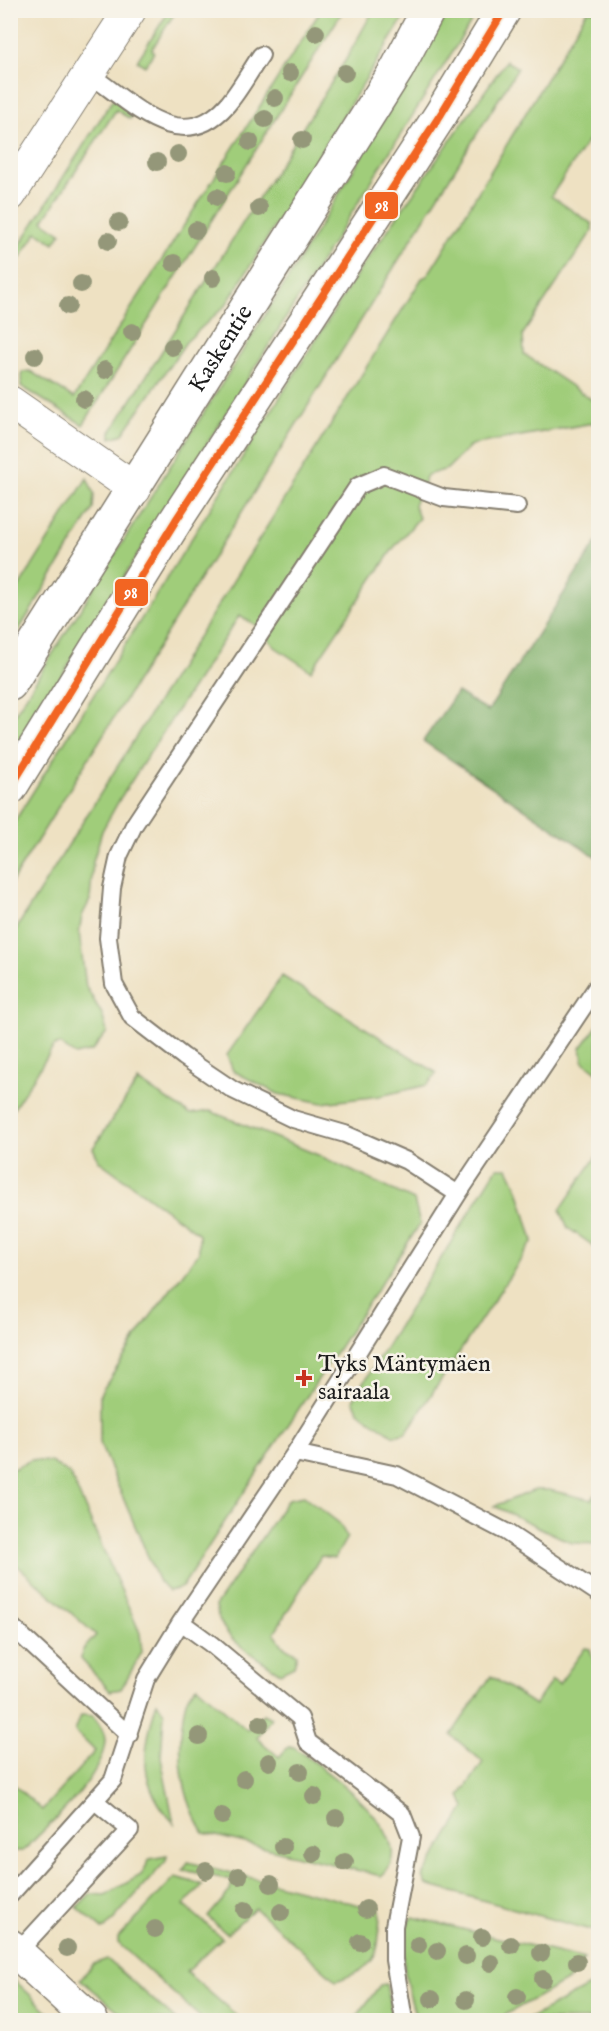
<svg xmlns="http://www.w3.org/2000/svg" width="609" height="2031" font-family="'IM FELL English',serif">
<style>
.green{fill:#a0cd7a;stroke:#5e744b;stroke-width:1.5}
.forest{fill:#80b06a;stroke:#4e6643;stroke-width:1.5}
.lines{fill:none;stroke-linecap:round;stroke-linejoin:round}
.lane-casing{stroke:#857e6f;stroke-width:20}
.street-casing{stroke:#857e6f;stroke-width:34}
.secondary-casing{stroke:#857e6f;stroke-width:36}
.lane{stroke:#fff;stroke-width:16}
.street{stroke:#fff;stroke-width:32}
.secondary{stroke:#fff;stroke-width:33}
.bus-1-casing{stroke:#f7f3e8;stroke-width:12}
.bus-1{stroke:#f26522;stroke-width:8}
.tree{fill:#949779}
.poi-dot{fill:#c8321e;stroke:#f7f3e8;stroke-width:2}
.labels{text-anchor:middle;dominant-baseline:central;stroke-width:5;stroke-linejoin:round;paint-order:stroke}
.street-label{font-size:24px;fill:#1c1c1c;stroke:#f7f3e8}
.poi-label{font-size:24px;fill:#1c1c1c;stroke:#f7f3e8;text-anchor:start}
.line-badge{stroke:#f7f3e8;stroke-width:2}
.badge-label{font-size:16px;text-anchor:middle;font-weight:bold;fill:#fff}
</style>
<rect width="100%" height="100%" fill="#f7f3e8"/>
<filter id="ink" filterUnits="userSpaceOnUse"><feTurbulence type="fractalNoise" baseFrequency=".0167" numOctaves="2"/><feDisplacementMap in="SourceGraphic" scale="12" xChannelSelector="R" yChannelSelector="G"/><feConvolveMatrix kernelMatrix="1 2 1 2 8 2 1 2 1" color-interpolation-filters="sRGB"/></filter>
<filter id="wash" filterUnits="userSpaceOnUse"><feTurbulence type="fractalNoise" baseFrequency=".008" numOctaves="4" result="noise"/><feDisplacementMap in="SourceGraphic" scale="24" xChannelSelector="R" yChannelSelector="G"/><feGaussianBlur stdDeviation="1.35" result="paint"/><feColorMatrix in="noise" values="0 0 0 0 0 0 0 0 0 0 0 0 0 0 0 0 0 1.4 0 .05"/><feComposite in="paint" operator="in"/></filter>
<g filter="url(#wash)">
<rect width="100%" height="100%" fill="#eee1c2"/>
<path class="green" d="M 321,10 L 343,11 L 83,425 L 21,386 L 22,372 L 30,371 L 74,398 Z
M 169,11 L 176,11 L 152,49 L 154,52 L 145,66 L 137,61 Z
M 373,11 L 408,11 L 226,305 L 186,342 L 123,434 L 111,438 L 111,432 L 345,61 Z
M 449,11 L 478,11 L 11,757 L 11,720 L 287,280 Z
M 587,11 L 598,11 L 598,126 L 551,196 L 592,224 L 592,231 L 523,334 L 524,354 L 598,404 L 598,422 L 471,445 L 447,469 L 427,475 L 414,505 L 419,518 L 392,550 L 311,671 L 275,647 L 256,625 L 239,616 L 121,797 L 102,831 L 93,862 L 90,900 L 82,916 L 79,932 L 86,987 L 102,1014 L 107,1032 L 92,1051 L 75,1055 L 59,1044 L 54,1046 L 11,1113 L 11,937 L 422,278 L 427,276 L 441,254 Z
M 506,61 L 518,68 L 11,883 L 11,827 L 359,271 Z
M 113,99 L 134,113 L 130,119 L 116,110 L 43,221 L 61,233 L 54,243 L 37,232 L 11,272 L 11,259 Z
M 87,478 L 94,494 L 93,509 L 11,643 L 11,600 Z
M 282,976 L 437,1073 L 427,1085 L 380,1096 L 322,1103 L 278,1094 L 233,1071 L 227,1055 Z
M 598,1025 L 598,1073 L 583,1061 L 581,1048 Z
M 138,1081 L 190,1114 L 210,1111 L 318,1155 L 414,1200 L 420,1224 L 182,1587 L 169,1591 L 159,1582 L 100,1444 L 100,1394 L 147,1321 L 199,1252 L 199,1234 L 99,1161 L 93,1148 Z
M 598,1154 L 598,1249 L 568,1228 L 560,1210 Z
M 497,1168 L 508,1168 L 518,1189 L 533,1241 L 406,1433 L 394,1436 L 359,1412 L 353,1400 Z
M 31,1460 L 51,1462 L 70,1474 L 140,1633 L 142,1652 L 121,1689 L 110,1691 L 81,1659 L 82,1651 L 96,1635 L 11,1560 L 11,1470 Z
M 535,1490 L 549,1490 L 592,1500 L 598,1490 L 598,1544 L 572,1543 L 494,1506 Z
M 304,1496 L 339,1523 L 347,1537 L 335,1558 L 321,1556 L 274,1633 L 283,1646 L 297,1654 L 294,1666 L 280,1673 C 255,1655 218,1639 216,1605 L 288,1499 Z
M 585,1648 L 590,1649 L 595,1666 L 598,1698 L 598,1932 L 427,1885 L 423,1876 L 465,1808 L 460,1796 L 483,1762 L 451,1735 L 491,1676 L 535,1705 L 552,1680 L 559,1684 Z
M 197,1686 L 247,1730 L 263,1714 L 271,1718 L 257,1738 L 279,1757 L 288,1747 L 294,1747 C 320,1767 427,1838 381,1876 L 204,1833 C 182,1798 177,1756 183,1715 C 185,1705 187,1692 197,1686 Z
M 157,1702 L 164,1713 L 161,1758 L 174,1823 C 137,1784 142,1750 157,1702 Z
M 81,1715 L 93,1716 C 98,1723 105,1731 105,1740 C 104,1778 48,1825 23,1851 L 12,1851 L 11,1782 L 42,1810 L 95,1751 L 75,1731 Z
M 167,1856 L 166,1861 L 105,1929 L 102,1929 L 77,1907 L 90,1894 L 105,1895 L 141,1875 L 150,1859 Z
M 188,1862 L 380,1910 C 378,1954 382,1965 336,1981 L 255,1908 L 227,1934 L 208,1917 L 230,1891 L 232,1880 L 183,1870 Z
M 175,1877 L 203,1885 L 184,1905 L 222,1938 L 186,1972 L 242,2020 L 203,2020 L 118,1943 L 118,1938 Z
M 413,1917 L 584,1959 L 568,1980 L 496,2020 L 417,2020 C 409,1997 392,1935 413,1917 Z
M 107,1959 L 176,2020 L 129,2020 L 80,1979 L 94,1964 Z
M 11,1977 L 57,2020 L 11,2020 Z
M 598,1981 L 598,2020 L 527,2020 Z
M 386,1984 L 393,2020 L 354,2020 L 380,1985 Z"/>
<path class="forest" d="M 598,540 L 598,858 L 423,741 L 457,692 L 488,711 Z"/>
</g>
<g filter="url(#ink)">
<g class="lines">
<defs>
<path id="lane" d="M 89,74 C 131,102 180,158 227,105 C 240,90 250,71 261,55
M 458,1194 L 407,1161 L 345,1134 L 293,1119 L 233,1090 L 184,1057 L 132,1017 L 114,984 L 108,938 L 112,888 L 119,856 L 134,825 L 358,486 L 384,475 L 444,498 L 517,506
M 295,1453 L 397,1475 L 506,1532 L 598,1593
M 181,1622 L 211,1644 L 300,1718 L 308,1742 L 402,1814 L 411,1837 L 394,1926 L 394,1960 L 404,2020
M 10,1625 L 129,1735
M 10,1895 L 113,1780 L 146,1679 L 181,1622 L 295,1453 L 458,1194 L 598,985
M 17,1953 L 130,1830 L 95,1801"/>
<path id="street" d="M 10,195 L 130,10
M 10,402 L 135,489"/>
<g id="secondary">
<path id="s1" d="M 10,684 L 397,69 L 428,10"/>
<path d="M 10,788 L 176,520 L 441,114 L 504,10"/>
<path d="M 10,1946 L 91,2020"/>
</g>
</defs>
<use href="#lane" class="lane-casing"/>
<use href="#street" class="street-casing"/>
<use href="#secondary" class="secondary-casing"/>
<use href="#lane" class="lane"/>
<use href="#street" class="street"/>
<use href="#secondary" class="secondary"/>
<defs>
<path id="bus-1" d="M 10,788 L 176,520 L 441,114 L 504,10"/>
</defs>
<use href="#bus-1" class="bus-1-casing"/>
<use href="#bus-1" class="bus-1"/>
</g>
<g class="tree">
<circle cx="316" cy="33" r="9"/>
<circle cx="290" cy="73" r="9"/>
<circle cx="345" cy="73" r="9"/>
<circle cx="275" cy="98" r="9"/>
<circle cx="265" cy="119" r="9"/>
<circle cx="302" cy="140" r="9"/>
<circle cx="250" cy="142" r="9"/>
<circle cx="178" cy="154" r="9"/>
<circle cx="157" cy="162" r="9"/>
<circle cx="227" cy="173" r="9"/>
<circle cx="217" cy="197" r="9"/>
<circle cx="259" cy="208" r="9"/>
<circle cx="119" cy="222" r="9"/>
<circle cx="196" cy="230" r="9"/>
<circle cx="108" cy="241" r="9"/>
<circle cx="174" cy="263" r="9"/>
<circle cx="213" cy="278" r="9"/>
<circle cx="81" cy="284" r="9"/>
<circle cx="68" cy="306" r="9"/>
<circle cx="132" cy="332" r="9"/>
<circle cx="172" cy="347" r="9"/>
<circle cx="35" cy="356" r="9"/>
<circle cx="105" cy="370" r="9"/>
<circle cx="84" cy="399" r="9"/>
<circle cx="260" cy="1724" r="9"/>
<circle cx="199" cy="1736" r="9"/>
<circle cx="269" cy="1762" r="9"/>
<circle cx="300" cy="1772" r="9"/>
<circle cx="244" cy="1779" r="9"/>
<circle cx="314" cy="1796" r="9"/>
<circle cx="222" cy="1816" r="9"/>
<circle cx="336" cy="1818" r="9"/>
<circle cx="283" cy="1847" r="9"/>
<circle cx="313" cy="1854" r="9"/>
<circle cx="345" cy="1862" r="9"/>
<circle cx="206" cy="1871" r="9"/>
<circle cx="239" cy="1876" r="9"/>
<circle cx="271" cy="1884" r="9"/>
<circle cx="366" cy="1909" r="9"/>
<circle cx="245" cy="1910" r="9"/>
<circle cx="281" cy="1912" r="9"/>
<circle cx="155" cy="1929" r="9"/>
<circle cx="482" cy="1937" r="9"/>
<circle cx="360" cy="1942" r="9"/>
<circle cx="418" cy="1945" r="9"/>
<circle cx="511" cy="1945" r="9"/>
<circle cx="67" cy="1948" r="9"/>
<circle cx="437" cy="1951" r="9"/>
<circle cx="541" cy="1953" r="9"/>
<circle cx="466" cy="1956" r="9"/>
<circle cx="577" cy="1962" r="9"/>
<circle cx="491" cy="1963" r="9"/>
<circle cx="543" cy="1979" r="9"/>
<circle cx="517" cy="1997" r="9"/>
<circle cx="432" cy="1999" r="9"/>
<circle cx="466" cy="2000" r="9"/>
</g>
</g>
<path class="poi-dot" d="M301 1369h6v6h6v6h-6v6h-6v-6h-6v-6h6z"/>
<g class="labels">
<g class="street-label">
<text stroke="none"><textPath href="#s1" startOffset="396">Kaskentie</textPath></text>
</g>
<g class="poi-label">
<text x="318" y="1364">Tyks Mäntymäen<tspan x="318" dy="28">sairaala</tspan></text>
</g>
</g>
<g class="line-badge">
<rect x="364" y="191" width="35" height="29" rx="6" fill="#f26522"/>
<rect x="114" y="578" width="35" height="29" rx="6" fill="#f26522"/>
</g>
<g class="badge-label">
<text x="382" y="211">98</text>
<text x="131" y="598">98</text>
</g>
<rect width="609" height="2031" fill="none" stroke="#f7f3e8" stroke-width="36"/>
</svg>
